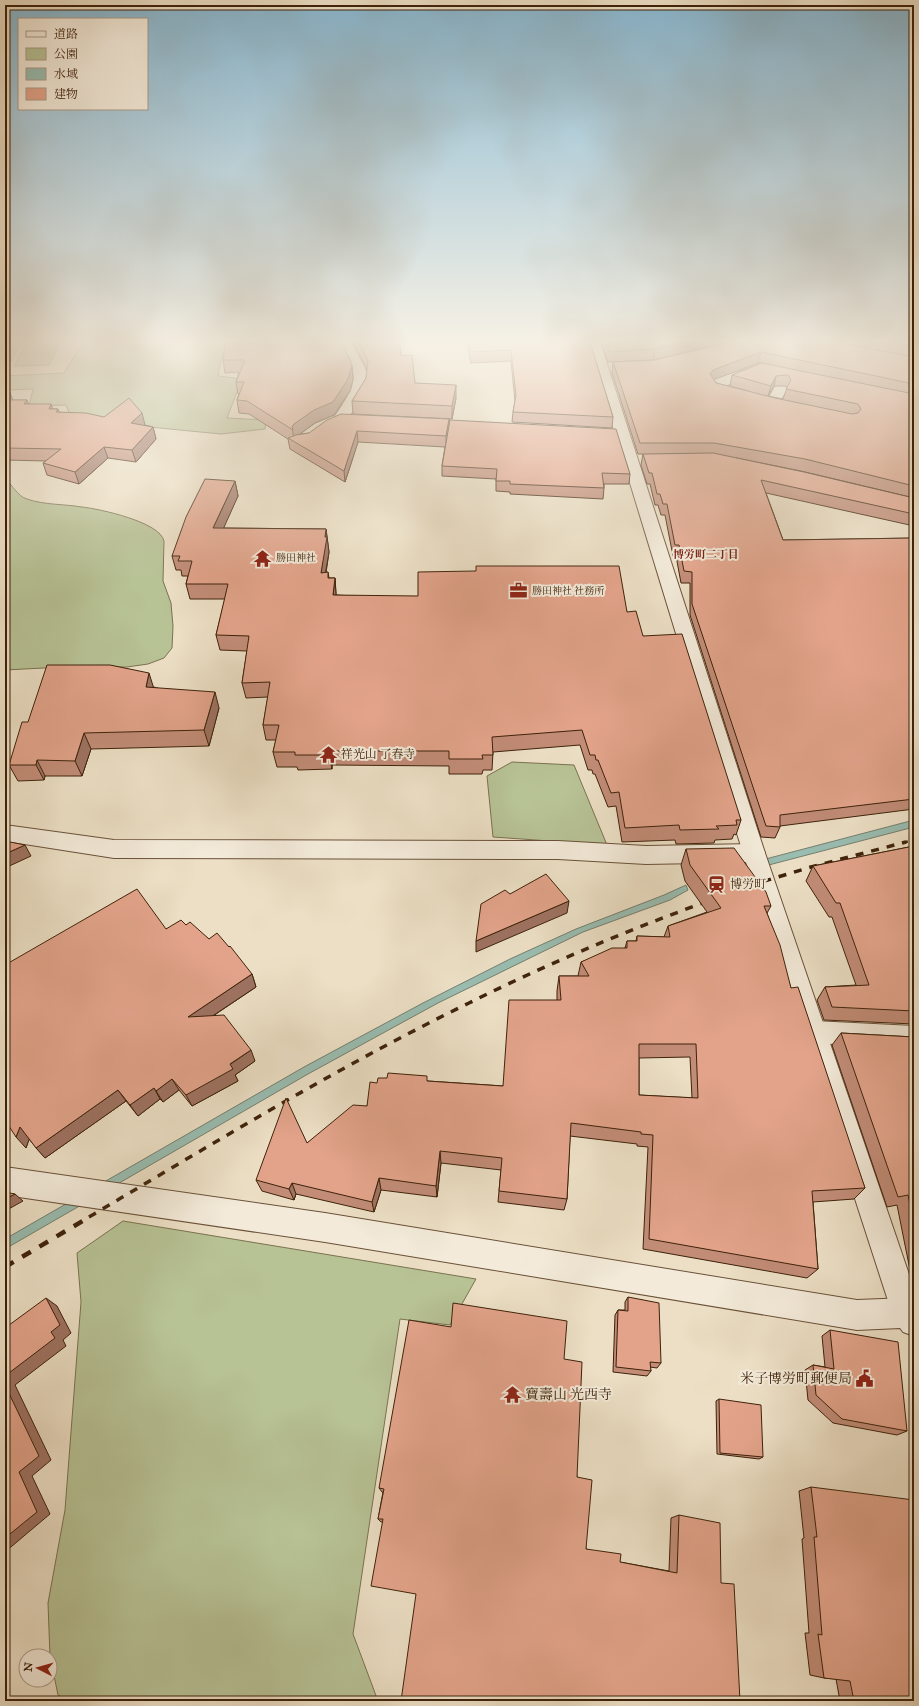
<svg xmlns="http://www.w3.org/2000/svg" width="919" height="1706" font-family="'IM FELL Great Primer','Noto Serif JP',serif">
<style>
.green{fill:#b7c295;stroke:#7a7250}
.water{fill:#99bdb1;stroke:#757f6e}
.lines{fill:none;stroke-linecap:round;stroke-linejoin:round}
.minor-casing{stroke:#6a5139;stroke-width:2}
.tertiary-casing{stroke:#6a5139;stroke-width:2}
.minor{fill:#f3ead9;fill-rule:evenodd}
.tertiary{fill:#f3ead9;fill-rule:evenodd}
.rail-far2{stroke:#3e220a;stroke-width:2.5;stroke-dasharray:6 6;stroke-linecap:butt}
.rail-far1{stroke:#3e220a;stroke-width:3.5;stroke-dasharray:8 8;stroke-linecap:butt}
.rail{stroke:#3e220a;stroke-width:4.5;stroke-dasharray:10 10;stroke-linecap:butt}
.wall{fill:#c28c77;stroke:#3e220a;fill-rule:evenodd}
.shaded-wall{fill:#9e7261;stroke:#3e220a}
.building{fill:#e2a38a;stroke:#3e220a;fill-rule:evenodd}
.labels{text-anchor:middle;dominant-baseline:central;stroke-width:4;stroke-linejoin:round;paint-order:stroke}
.far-poi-label{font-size:10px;fill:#3e220a;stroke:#f3ead9;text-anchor:start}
.far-neighbourhood-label{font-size:11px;font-weight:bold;fill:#7a1f14;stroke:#f3ead9}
.poi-label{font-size:12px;fill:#3e220a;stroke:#f3ead9;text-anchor:start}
.near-poi-label{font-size:14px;fill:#3e220a;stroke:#f3ead9;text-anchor:end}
</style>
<rect width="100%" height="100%" fill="#ecdfc5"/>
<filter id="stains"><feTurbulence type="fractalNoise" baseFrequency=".005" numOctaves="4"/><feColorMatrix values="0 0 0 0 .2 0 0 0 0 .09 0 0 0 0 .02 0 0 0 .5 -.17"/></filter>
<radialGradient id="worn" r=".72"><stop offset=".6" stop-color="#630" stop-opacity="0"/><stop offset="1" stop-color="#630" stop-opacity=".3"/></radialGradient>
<path class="green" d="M 23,339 L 7,367 L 5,367 L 5,339 Z
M 29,339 L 63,339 L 49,365 L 14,366 Z
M 85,339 L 225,339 L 218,376 L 242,379 L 227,418 L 266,420 L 265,429 L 221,434 L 77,420 L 69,413 L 66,405 L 29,406 L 33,389 L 5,390 L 5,376 L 64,373 Z
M 5,479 C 13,485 17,496 27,499 C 44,505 64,504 82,507 C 100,509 160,522 164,541 L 163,581 L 171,603 L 173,626 L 172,648 L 164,658 L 148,664 L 127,667 L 63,667 L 5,670 Z
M 512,762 L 574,765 L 607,845 L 493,837 L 487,776 Z
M 123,1221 L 476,1279 L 450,1325 L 400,1319 L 353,1634 L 378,1701 L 69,1701 L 58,1695 L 50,1656 L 48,1603 L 65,1510 L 81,1302 L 77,1253 Z"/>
<path class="water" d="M 914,820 L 914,827 L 742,872 L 739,866 Z
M 686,885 L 688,890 L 670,900 L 583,932 L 438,1003 L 308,1074 L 5,1249 L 5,1239 L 304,1067 L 423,1003 L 510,959 L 576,929 L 664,895 Z"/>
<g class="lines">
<defs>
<path id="minor" d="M 334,339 L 349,339 C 369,375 377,379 350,415 L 367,417 L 369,420 L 367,423 C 357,425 345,424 335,422 L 333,419 C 357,384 363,374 334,339 Z
M 760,365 L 765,366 L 767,369 L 765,372 L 724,386 L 745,392 L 747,395 L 745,398 C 734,401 716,394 709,385 L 717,378 Z
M 788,371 L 793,372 L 795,375 L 781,400 L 803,405 L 805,408 L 803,411 C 793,414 779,409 768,406 L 766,403 L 781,375 L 783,372 Z
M 5,825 L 114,840 L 558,841 L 646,846 L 754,844 L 762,847 L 765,853 L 762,859 L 754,862 L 646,864 L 558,859 L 114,858 L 5,841 Z
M 814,1021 L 914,1026 L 914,1048 L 814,1043 L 805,1040 L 801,1032 L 805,1024 Z
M 5,1167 L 325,1213 L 857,1300 L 907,1298 L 914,1301 L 914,1336 L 903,1332 L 900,1328 L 857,1330 L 325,1242 L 5,1195 Z"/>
<path id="tertiary" d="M 586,339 L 599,339 L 765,853 L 914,1289 L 914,1325 L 907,1328 L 896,1324 L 892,1313 L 743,853 Z"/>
</defs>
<use href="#minor" class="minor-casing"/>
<use href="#tertiary" class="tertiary-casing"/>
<use href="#minor" class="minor"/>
<use href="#tertiary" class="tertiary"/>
<path class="rail-far2" d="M 902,843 L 914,840"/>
<path class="rail-far1" d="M 748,886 L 811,867 L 906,842
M 89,1217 C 214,1143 338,1067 469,1003 C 547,964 628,930 711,900"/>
<path class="rail" d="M 5,1267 L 91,1216"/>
</g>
<path class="wall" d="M 226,339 L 352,366 L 353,379 L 350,391 L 334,415 L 315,423 L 300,434 L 449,419 L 449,424 L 630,474 L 629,484 L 604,484 L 604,488 L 603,499 L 510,494 L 510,492 L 496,491 L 496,479 L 442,476 L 442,466 L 445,447 L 358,442 L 345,482 L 290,449 L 288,439 L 249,414 L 239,413 L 237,400 L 239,394 L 238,394 L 236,382 L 239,372 L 225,373 L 223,360 Z
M 351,339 L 399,339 L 401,356 L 415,383 L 456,398 L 452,419 L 353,414 L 352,401 L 366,378 L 367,369 Z
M 466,339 L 589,339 L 613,417 L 612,428 L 512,422 L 513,412 L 515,401 L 511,361 L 471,363 Z
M 600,339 L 737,339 L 653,360 L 608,362 Z
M 744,339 L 854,346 L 821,339 L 914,339 L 914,498 L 801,471 L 736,458 L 914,498 L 914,526 L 766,493 L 783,540 L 914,538 L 914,809 L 780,826 L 780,827 L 775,838 L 761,837 L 690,615 L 690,583 L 681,583 L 676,556 L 673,556 L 665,515 L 661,515 L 658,505 L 655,505 L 650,484 L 647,484 L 641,465 L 643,454 L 638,454 L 612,373 L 613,362 L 655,360 ZM 758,363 L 761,363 L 732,375 L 730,386 L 751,392 L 716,383 L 714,379 ZM 774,386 L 785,386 L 787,388 L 783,399 L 768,396 Z
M 5,388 L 8,388 L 13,400 L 27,400 L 28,404 L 53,409 L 58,409 L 59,412 L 145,425 L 144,425 L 153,427 L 156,439 L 136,462 L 108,458 L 79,484 L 47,475 L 43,463 L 46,461 L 5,460 Z
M 235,481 L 238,496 L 223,528 L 326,529 L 329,552 L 326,573 L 328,572 L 329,578 L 335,578 L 336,595 L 627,612 L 643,636 L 741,820 L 736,835 L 734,834 L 732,839 L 715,840 L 714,843 L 676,844 L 675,840 L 622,842 L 616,806 L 608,807 L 595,774 L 593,774 L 592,770 L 588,770 L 580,745 L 493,752 L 492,770 L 483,770 L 482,774 L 449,774 L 449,766 L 332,765 L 332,769 L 298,770 L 297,767 L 277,767 L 273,752 L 276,740 L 266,740 L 263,725 L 268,697 L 246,698 L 242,683 L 247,651 L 220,650 L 216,635 L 225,599 L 190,599 L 186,584 L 188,576 L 182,576 L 181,570 L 176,570 L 172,556 Z
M 154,687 L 219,708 L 209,746 L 91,749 L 82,776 L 45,776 L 44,780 L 18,781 L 9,765 L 28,722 Z
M 914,846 L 914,1024 L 824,1020 L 817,1000 L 825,987 L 856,985 L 832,917 L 829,917 L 806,881 L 813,866 Z
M 686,849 L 771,906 L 767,913 L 791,988 L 865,1188 L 854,1199 L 813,1202 L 818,1269 L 807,1278 L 643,1249 L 648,1147 L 637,1146 L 637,1144 L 570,1136 L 567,1199 L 564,1210 L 498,1202 L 501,1170 L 441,1163 L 437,1197 L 381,1190 L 374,1212 L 296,1194 L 294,1200 L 262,1191 L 256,1180 L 307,1143 L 367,1106 L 377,1083 L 428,1081 L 503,1086 L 557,1000 L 557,991 L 559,976 L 578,976 L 581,962 L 625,948 L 627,941 L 636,941 L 637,936 L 664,937 L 668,926 L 707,912 L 685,881 L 681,865 ZM 690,1057 L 692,1098 L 639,1095 L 639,1058 Z
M 186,925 L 209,939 L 252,974 L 256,987 L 213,1016 L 255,1061 L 235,1075 L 238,1081 L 192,1106 L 179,1090 L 163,1102 L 160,1099 L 138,1116 L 126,1101 L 45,1158 L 29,1139 L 26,1148 L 5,1120 L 166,929 Z
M 841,1033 L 914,1037 L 914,1279 L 911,1275 L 897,1205 L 887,1207 L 832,1045 Z
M 628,1297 L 661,1363 L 657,1368 L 650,1367 L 651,1371 L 647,1376 L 613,1372 L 615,1315 L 618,1310 L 625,1310 L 625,1302 Z
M 830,1330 L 907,1431 L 897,1435 L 833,1423 L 808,1400 L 805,1370 L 813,1365 L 825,1367 L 822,1336 Z
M 564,1359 L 577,1477 L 586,1549 L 620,1562 L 669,1571 L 671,1518 L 679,1515 L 721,1583 L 416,1594 L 383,1522 L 381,1522 L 378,1519 L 383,1492 L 382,1492 L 379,1488 Z
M 719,1399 L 763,1457 L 759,1459 L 717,1454 L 716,1401 Z
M 811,1487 L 914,1701 L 840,1701 L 836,1679 L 824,1678 L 810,1675 L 805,1633 L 809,1633 L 802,1539 L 804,1538 L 799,1491 Z"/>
<path class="shaded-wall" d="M 695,339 L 737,339 L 653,360 L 654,349 Z
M 761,352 L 758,363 L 710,381 L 710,374 L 713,370 Z
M 352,366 L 353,379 L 350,391 L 334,415 L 315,423 L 296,437 L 294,440 L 292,427 L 294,424 Z
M 776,376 L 774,386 L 768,396 L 771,386 Z
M 456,385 L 456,398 L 452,419 L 452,406 Z
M 8,388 L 14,404 L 7,400 L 6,392 Z
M 27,400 L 31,411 L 24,404 Z
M 51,404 L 55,415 L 49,409 Z
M 142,413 L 145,425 L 134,434 L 131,423 Z
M 449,419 L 449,430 L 446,447 L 446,436 Z
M 153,427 L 156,439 L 136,462 L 132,450 Z
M 357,431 L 358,442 L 345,482 L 344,471 Z
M 104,447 L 108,458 L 79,484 L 75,472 Z
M 235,481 L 238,496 L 217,543 L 213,528 Z
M 326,529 L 329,552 L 323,588 L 321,573 Z
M 335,578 L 336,593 L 335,610 L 333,595 Z
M 149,673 L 154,689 L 146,687 Z
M 215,692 L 219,708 L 209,746 L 204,730 Z
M 84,733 L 91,749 L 82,776 L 75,761 Z
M 329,751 L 332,765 L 332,769 L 329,755 Z
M 37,760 L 45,776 L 44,780 L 36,765 Z
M 25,845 L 31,856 L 5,868 L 5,854 Z
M 569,901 L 567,913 L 476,952 L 476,941 Z
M 252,974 L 256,987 L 193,1029 L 188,1017 Z
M 251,1050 L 255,1061 L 235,1075 L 238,1081 L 192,1106 L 186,1095 Z
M 172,1079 L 179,1090 L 163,1102 L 156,1091 Z
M 154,1088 L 160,1099 L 138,1116 L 130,1105 Z
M 118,1090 L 126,1101 L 45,1158 L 36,1148 Z
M 20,1127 L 30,1137 L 26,1148 L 16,1137 Z
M 440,1151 L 441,1163 L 437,1197 L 436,1186 Z
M 379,1178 L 381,1190 L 374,1212 L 372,1202 Z
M 292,1183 L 296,1194 L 294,1200 L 289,1189 Z
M 15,1194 L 23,1201 L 5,1211 L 5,1199 Z
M 46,1298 L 57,1306 L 71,1333 L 63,1340 L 66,1346 L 15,1385 L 51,1460 L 32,1476 L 50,1514 L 5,1552 L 5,1538 L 19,1472 L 5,1385 L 5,1376 L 51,1332 Z"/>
<path class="building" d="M 226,339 L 340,339 L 351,362 L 352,366 L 348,379 L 333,402 L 314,410 L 294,424 L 292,427 L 293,430 L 247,401 L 237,400 L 244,382 L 236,382 L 245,360 L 223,360 Z
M 357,339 L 399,339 L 401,356 L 412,355 L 415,383 L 456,385 L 452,406 L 352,401 L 366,378 L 368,361 Z
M 468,339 L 589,339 L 613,417 L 513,412 L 516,395 L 511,350 L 471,352 Z
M 605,339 L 695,339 L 654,349 L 609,352 Z
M 744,339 L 819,339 L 914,357 L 914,384 L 761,352 L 713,370 L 710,374 L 716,383 L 775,398 L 852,414 L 858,413 L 861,409 L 858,404 L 786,389 L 791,380 L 788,375 L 776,376 L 771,386 L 732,375 L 762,363 L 914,394 L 914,486 L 805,459 L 714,443 L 640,443 L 613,362 L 655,360 Z
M 878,339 L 914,339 L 914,347 Z
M 5,388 L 8,388 L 6,392 L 10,392 L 7,400 L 27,400 L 24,404 L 51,404 L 49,409 L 58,409 L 56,412 L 86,413 L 104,417 L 129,398 L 142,413 L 131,423 L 153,427 L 132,450 L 104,447 L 75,472 L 43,463 L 61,449 L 5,448 Z
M 341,414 L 449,419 L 446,436 L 357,431 L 344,471 L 288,438 L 296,435 L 309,433 L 327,420 Z
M 450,420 L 616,429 L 630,474 L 602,473 L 604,488 L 510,484 L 510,481 L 496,481 L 497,469 L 442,466 Z
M 713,453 L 804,472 L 914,498 L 914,514 L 761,480 L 783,540 L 914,538 L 914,799 L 780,815 L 780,827 L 766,826 L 692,604 L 692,572 L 684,571 L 679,545 L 675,545 L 667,504 L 663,504 L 660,494 L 657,494 L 652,473 L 649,473 L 643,454 Z
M 205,479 L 235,481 L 213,528 L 326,529 L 325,537 L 327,537 L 321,573 L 328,572 L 328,578 L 335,578 L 333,595 L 418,596 L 418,572 L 476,571 L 476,566 L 619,566 L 627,612 L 636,611 L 643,636 L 682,634 L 741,820 L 736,820 L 737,825 L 716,826 L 719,829 L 680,830 L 679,825 L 625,828 L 619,792 L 611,793 L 598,760 L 596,760 L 595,755 L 590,755 L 582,730 L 492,737 L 493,755 L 482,755 L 483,759 L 449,759 L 449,751 L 329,751 L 329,755 L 295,755 L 295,752 L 273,752 L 279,725 L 263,725 L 270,682 L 242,683 L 249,636 L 216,635 L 228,584 L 186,584 L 192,561 L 178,561 L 180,556 L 172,556 L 186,517 Z
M 47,665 L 110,665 L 149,673 L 146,687 L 215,692 L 204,730 L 84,733 L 75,761 L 37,760 L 36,765 L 9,765 L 22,722 L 28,722 Z
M 5,841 L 25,845 L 5,854 Z
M 914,846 L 914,1011 L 832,1007 L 825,987 L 869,985 L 840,903 L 836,903 L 813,866 Z
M 734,848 L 766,892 L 771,906 L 764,906 L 780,945 L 791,988 L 798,987 L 865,1188 L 812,1191 L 818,1269 L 649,1239 L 653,1135 L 641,1134 L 641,1132 L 571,1123 L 567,1199 L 499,1191 L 502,1158 L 440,1151 L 436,1186 L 379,1178 L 372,1202 L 292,1183 L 289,1189 L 256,1180 L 286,1098 L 307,1143 L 353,1105 L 367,1106 L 370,1082 L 377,1083 L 378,1078 L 387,1078 L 388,1073 L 427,1076 L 427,1081 L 503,1086 L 509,1000 L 561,1000 L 559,976 L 589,976 L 581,962 L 612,948 L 627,948 L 627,941 L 637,941 L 637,936 L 670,937 L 668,926 L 721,908 L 690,865 L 686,849 ZM 639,1044 L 696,1044 L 698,1098 L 639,1095 Z
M 546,874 L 569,901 L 476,941 L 481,904 L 505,890 L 510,894 Z
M 137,889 L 166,929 L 181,920 L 186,925 L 190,922 L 209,939 L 217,933 L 229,947 L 230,946 L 252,974 L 188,1017 L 224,1015 L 251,1050 L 230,1064 L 233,1069 L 186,1095 L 172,1079 L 156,1091 L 154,1088 L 130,1105 L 118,1090 L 36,1148 L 20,1127 L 16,1137 L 5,1120 L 5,965 Z
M 841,1033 L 914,1037 L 914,1225 L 908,1195 L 898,1197 Z
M 5,1192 L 15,1194 L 5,1199 Z
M 628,1297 L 659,1303 L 661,1363 L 650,1362 L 651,1371 L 616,1367 L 618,1310 L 628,1311 Z
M 46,1298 L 60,1325 L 51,1332 L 55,1338 L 5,1376 L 5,1328 Z
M 453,1303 L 567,1321 L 564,1359 L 582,1362 L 577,1477 L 592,1480 L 586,1549 L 621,1554 L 620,1562 L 677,1573 L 679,1515 L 720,1523 L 721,1583 L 734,1584 L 740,1701 L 401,1701 L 416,1594 L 371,1586 L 383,1519 L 378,1519 L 384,1489 L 379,1488 L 409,1320 L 451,1327 Z
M 830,1330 L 898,1342 L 907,1431 L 842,1419 L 816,1395 L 813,1365 L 834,1369 Z
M 5,1385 L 39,1456 L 19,1472 L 37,1512 L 5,1538 Z
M 719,1399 L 761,1405 L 763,1457 L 720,1453 Z
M 811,1487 L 914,1500 L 914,1701 L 854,1701 L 850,1681 L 824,1678 L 818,1634 L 822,1635 L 814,1537 L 817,1537 Z"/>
<linearGradient id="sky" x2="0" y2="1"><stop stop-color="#88b8d2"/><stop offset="0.59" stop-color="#f6f1e5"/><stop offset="1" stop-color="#f6f1e5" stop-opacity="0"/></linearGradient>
<rect width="919" height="578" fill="url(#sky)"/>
<defs>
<symbol id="temple-bare" viewBox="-9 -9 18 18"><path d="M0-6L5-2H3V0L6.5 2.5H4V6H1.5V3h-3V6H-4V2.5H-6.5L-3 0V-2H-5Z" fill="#8f2418" stroke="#f3ead9" stroke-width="2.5" paint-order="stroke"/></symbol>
<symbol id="office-bare" viewBox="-9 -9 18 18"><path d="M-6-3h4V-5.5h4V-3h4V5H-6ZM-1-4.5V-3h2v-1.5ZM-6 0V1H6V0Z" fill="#8f2418" stroke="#f3ead9" stroke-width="2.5" paint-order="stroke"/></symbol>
<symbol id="station-bare" viewBox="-9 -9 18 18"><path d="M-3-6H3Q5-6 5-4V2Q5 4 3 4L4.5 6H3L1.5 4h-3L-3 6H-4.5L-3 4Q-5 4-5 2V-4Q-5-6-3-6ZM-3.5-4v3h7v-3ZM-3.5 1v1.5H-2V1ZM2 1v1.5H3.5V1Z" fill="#8f2418" stroke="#f3ead9" stroke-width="2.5" paint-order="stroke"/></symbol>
<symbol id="civic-bare" viewBox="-9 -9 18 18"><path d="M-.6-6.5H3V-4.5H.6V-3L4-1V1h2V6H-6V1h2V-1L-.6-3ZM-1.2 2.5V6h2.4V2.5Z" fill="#8f2418" stroke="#f3ead9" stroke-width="2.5" paint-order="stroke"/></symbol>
</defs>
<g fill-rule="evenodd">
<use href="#temple-bare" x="250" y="546" width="25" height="25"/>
<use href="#office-bare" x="506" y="578" width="25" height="25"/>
<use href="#temple-bare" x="316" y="742" width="25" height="25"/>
<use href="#station-bare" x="704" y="872" width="25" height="25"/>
<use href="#civic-bare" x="852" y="1366" width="25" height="25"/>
<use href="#temple-bare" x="500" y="1382" width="25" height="25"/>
</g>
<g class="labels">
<g class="far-poi-label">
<text x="276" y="558">勝田神社</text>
<text x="532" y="591">勝田神社 社務所</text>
</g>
<g class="far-neighbourhood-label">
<text x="706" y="554">博労町二丁目</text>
</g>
<g class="poi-label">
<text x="341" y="754">祥光山 了春寺</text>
<text x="730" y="884">博労町</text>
</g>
<g class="near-poi-label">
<text x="852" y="1378">米子博労町郵便局</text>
<text x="525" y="1394" text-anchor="start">寶壽山 光西寺</text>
</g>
</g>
<rect width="919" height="1706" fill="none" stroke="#ecdfc5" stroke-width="20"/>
<rect x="6" y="6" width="907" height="1694" fill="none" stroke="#3e220a" stroke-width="2"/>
<rect x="10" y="10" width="899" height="1686" fill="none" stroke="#3e220a"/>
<rect x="18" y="18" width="130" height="92" fill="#f3ead9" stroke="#ab9a86"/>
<rect x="26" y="31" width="20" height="6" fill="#f3ead9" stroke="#ab9a86"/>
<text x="54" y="38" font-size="12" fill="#3e220a">道路</text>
<rect x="26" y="48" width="20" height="12" fill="#b7c295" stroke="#ab9a86"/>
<text x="54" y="58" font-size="12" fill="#3e220a">公園</text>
<rect x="26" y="68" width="20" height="12" fill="#99bdb1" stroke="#ab9a86"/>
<text x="54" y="78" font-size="12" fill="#3e220a">水域</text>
<rect x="26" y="88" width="20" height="12" fill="#e2a38a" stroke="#ab9a86"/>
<text x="54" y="98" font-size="12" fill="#3e220a">建物</text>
<g transform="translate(38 1668) rotate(276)"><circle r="19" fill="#f3ead9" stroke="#ab9a86"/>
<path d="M0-3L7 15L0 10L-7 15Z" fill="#8f2418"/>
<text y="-6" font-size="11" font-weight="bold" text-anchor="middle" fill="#3e220a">N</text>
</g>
<rect width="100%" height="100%" filter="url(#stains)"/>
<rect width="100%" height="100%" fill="url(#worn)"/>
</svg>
